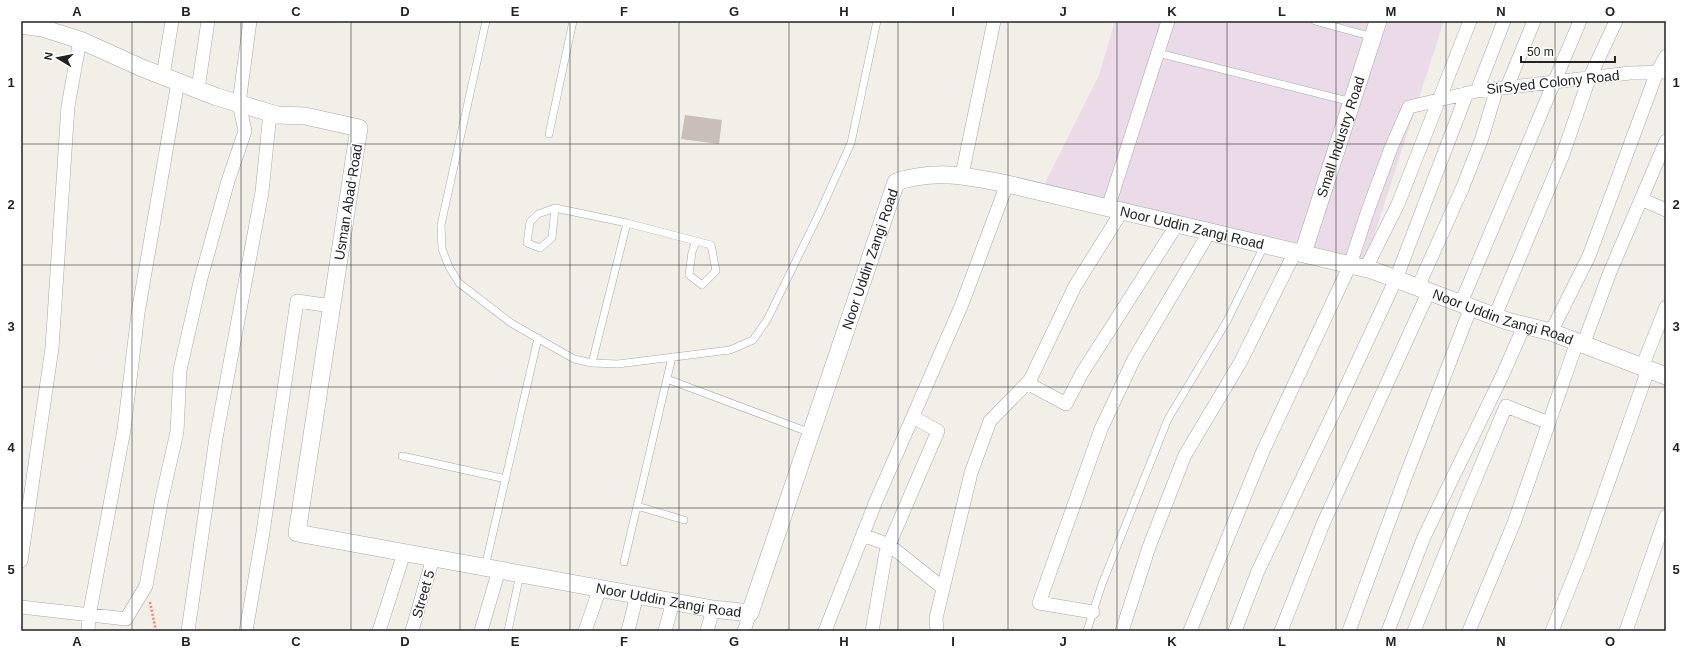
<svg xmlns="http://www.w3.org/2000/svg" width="1687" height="652" font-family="Helvetica,sans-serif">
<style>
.industrial{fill:#ebdbe8}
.building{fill:#c7bfb8}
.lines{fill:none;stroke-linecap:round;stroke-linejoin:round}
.service-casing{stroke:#a9a9a9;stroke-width:8}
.minor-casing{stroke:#a9a9a9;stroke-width:14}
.tertiary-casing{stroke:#a9a9a9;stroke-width:18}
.path{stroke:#fa8072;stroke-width:2.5;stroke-dasharray:2 2;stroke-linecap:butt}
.service{stroke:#fff;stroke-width:7}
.minor{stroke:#fff;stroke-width:13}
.tertiary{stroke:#fff;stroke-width:17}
.grid{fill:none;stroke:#222;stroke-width:1;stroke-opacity:0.55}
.labels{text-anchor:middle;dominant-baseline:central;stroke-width:3;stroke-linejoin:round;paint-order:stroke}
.street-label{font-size:14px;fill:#222;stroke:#fff}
.neatline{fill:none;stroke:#222;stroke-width:1.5}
.grid-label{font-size:13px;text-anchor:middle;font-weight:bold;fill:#222}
</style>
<rect width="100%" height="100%" fill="#f2efe9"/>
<path class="industrial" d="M 1115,21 L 1444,21 L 1365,263 L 1043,187 L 1099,75 Z"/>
<path class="building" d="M 685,115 L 722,120 L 719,144 L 681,139 Z"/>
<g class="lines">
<defs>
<path id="service" d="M 486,21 L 441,225 L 442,249 L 449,267 L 459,283 L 511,323 L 574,359 L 592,363 L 618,364 L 730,350 L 753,340 L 767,320 L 818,216 L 851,143 L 877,21
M 1315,21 L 1373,37
M 1158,53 L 1352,102
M 549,134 L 573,21
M 555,208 L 552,238 L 540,248 L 527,243 L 530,222 L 538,214 L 555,208 L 627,223 L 592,363
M 627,223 L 711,245 L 716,271 L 702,285 L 689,275 L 692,252 L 696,241
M 667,379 L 811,433
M 402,456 L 506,479
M 637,506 L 684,520
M 624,562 L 672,357
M 485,567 L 538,338
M 508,631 L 520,574
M 1087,631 L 1102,584 L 1168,419 L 1227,321 L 1265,244"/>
<path id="minor" d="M 163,76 L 172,21
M 1507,87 L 1534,21
M 198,89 L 208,21
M 1477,91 L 1504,21
M 962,175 L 994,21
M 1641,199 L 1666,210
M 1108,208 L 1168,21
M 1366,268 L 1398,204 L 1470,21
M 1418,287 L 1462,189 L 1482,138 L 1497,88
M 1461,303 L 1580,21
M 1495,316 L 1562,157 L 1589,79 L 1616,21
M 1551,332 L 1589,256 L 1657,72 L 1666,56
M 1583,345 L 1610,272 L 1666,141
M 1642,367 L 1666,307
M 1027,383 L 1066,404 L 1082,373 L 1178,223
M 863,535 L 889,545 L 943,588
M 21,561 L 52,348 L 68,106 L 80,40
M 21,607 L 126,619 L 146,586 L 162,498 L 177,432 L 180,370 L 201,278 L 228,181 L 245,131 L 239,103 L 250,21
M 1093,612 L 1039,603 L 1101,429 L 1134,359 L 1210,231
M 88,631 L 89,616 L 124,430 L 138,313 L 178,82
M 188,631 L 216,438 L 262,192 L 270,113
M 246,631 L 263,532 L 297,301 L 332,306
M 379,631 L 404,553
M 412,631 L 433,558
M 481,631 L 499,570
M 585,631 L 600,588
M 628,631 L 637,595
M 665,631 L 673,601
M 707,631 L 713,609
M 744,631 L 750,613
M 825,631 L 876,501 L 962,304 L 1007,184
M 872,631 L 886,552 L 938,431 L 913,417
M 937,631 L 936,618 L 971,473 L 990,421 L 1030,380 L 1075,286 L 1122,211
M 1122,631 L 1149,547 L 1185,455 L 1241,361 L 1295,252
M 1190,631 L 1263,451 L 1350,265 L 1367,213 L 1391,148 L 1409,107 L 1477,91 L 1630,73 L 1666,72
M 1235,631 L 1258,571 L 1344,391 L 1396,279 L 1467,93
M 1281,631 L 1323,524 L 1429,291
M 1349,631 L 1407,473 L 1471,307
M 1388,631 L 1424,537 L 1503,374 L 1524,326
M 1414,631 L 1465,504 L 1506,406 L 1549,423
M 1469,631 L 1514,523 L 1577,342
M 1552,631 L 1584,551 L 1648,370
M 1626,631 L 1666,516"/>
<g id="tertiary">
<path id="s1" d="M 21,25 L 42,28 L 80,40 L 142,68 L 217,97 L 277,115 L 305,116 L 359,128 L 297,533 L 713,609 L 750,613 L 896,182 C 936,169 967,176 1007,184 L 1372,270 L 1507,321 L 1551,332 L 1666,376"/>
<path id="s2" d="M 1303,253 L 1378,21"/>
</g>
</defs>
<use href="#service" class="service-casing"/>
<use href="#minor" class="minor-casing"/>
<use href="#tertiary" class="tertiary-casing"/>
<path class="path" d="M 150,602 L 156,631"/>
<use href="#service" class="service"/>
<use href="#minor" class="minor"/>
<use href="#tertiary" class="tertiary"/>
</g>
<path class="grid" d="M 132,21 L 132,631M 241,21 L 241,631M 351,21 L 351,631M 460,21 L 460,631M 570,21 L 570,631M 679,21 L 679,631M 789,21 L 789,631M 898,21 L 898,631M 1008,21 L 1008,631M 1117,21 L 1117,631M 1227,21 L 1227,631M 1336,21 L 1336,631M 1446,21 L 1446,631M 1555,21 L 1555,631M 21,144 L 1666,144M 21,265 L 1666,265M 21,387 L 1666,387M 21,508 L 1666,508"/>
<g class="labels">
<g class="street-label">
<text transform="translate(1553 82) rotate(-6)">SirSyed Colony Road</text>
<text stroke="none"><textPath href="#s2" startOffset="122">Small Industry Road</textPath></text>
<text transform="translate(348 202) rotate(-81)">Usman Abad Road</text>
<text stroke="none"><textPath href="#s1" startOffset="1983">Noor Uddin Zangi Road</textPath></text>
<text stroke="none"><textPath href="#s1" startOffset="1599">Noor Uddin Zangi Road</textPath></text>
<text stroke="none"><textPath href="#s1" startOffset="2307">Noor Uddin Zangi Road</textPath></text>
<text transform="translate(423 594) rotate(-74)">Street 5</text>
<text stroke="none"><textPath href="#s1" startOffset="1143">Noor Uddin Zangi Road</textPath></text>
</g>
</g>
<rect width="1687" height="652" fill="none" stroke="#ffffff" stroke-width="44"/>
<g transform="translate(58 58) rotate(280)" stroke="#ffffff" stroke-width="3" paint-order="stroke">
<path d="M0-3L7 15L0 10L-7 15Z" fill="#222222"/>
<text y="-6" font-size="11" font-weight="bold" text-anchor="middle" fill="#222222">N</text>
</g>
<path d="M1521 56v6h94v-6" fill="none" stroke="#222222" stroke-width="2"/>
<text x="1527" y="56" font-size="12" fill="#222222" stroke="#ffffff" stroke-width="3" paint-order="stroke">50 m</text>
<rect x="22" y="22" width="1643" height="608" class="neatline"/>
<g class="grid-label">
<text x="77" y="16">A</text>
<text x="186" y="16">B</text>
<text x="296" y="16">C</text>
<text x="405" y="16">D</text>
<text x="515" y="16">E</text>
<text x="624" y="16">F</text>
<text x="734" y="16">G</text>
<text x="844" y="16">H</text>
<text x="953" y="16">I</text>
<text x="1063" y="16">J</text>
<text x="1172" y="16">K</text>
<text x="1282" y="16">L</text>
<text x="1391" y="16">M</text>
<text x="1501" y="16">N</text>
<text x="1610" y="16">O</text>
<text x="11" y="87">1</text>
<text x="1676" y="87">1</text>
<text x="11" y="209">2</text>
<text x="1676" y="209">2</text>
<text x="11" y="331">3</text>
<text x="1676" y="331">3</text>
<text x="11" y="452">4</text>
<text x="1676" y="452">4</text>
<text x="11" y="574">5</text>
<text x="1676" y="574">5</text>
<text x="77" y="646">A</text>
<text x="186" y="646">B</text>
<text x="296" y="646">C</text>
<text x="405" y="646">D</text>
<text x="515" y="646">E</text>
<text x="624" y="646">F</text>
<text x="734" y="646">G</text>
<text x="844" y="646">H</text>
<text x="953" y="646">I</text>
<text x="1063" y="646">J</text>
<text x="1172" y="646">K</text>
<text x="1282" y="646">L</text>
<text x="1391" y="646">M</text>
<text x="1501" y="646">N</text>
<text x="1610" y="646">O</text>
</g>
</svg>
